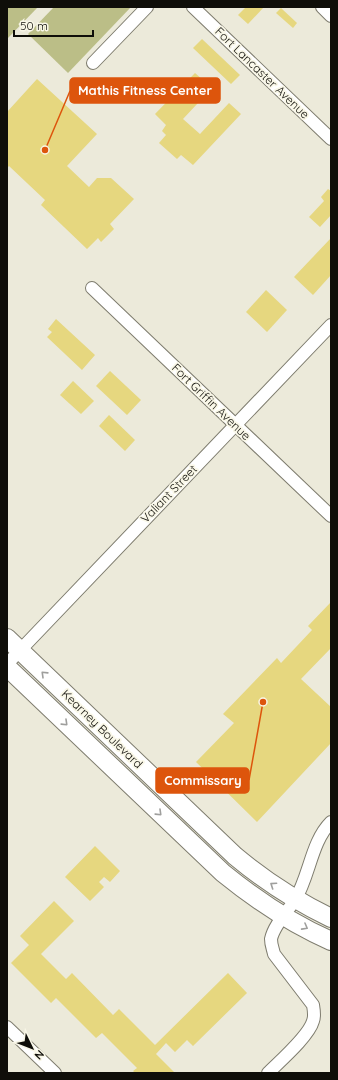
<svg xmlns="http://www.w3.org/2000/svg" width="338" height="1080" viewBox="0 0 338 1080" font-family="Quicksand,sans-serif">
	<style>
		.green { fill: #bbbe87 }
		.building { fill: #e6d77f }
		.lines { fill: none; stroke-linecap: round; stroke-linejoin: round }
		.street-casing { stroke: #7e7c6e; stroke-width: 14 }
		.secondary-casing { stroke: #7e7c6e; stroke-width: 20 }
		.street { stroke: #fff; stroke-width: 12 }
		.secondary { stroke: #fff; stroke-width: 18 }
		.oneway { stroke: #9f9f9d }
		.labels { text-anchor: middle; stroke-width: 3.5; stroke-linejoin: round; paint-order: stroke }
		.street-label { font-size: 12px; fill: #0f0e09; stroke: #f9f7e7 }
		.leader { fill: none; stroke: #dd550c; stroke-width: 1.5 }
		.callout-dot { fill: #dd550c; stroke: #f9f7e7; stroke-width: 1.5 }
		.callout { fill: #dd550c; stroke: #dd550c; stroke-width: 1.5 }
		.callout-label { font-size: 13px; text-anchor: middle; font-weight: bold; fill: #fff }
	</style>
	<rect width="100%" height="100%" fill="#eceada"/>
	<!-- green -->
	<g class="green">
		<polygon points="7,7 38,7 7,39"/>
		<polygon points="54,7 131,7 68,73 28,34"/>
	</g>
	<!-- building -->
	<g class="building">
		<polygon points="246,7 264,7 248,24 238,15"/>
		<polygon points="281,8 297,23 293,28 276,13"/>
		<polygon points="202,39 240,75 231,84 193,48"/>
		<polygon points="195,73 212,88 183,119 200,134 229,103 241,114 193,165 181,155 177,159 159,143 166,135 162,131 166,125 155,114"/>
		<polygon points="37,79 97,134 67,166 89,187 97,178 111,178 134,199 110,224 114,229 101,242 98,238 87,249 41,205 45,200 9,166 7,168 7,112"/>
		<polygon points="328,189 331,191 331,215 320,227 309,217 324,201 321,197"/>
		<polygon points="331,238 331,275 313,295 294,277"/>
		<polygon points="266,290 287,310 267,332 246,312"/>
		<polygon points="56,319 95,355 82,370 47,337 52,332 48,329"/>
		<polygon points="110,371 141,400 127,415 96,386"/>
		<polygon points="73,381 94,401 81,414 60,395"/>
		<polygon points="109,415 135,440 125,451 99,426"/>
		<polygon points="331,602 331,648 301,679 331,707 331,743 257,822 196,762 234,723 223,714 277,658 281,663 312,630 308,626"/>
		<polygon points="95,846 120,871 110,882 104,877 99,882 104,887 90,901 65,877"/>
		<polygon points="54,901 74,921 41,954 66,979 72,973 113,1015 119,1009 155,1045 228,973 247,993 193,1046 187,1040 175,1052 166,1043 156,1054 175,1073 135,1073 133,1071 137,1068 102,1033 96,1038 56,998 51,1003 11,963 29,945 20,936"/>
	</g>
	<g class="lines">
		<!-- street casing -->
		<g class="street-casing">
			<g id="street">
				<polyline points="193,7 331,139"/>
				<polyline points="322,7 331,16"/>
				<polyline points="93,63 147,7"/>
				<polyline points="92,288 331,516"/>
				<polyline points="7,664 331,325"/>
				<polyline points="7,1027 55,1073"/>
				<path d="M268 1073C280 1061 309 1036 313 1021 315 1016 314 1011 313 1005L274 954C273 949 271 945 271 939 274 925 287 912 295 900 310 875 311 842 331 822"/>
			</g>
		</g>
		<!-- secondary casing -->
		<g class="secondary-casing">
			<g id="secondary">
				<path d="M7 638 235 856C265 881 296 901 331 918"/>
				<path d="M7 667 223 873C255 899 292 924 331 941"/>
			</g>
		</g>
		<!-- street -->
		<use href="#street" class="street"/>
		<!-- secondary -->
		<use href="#secondary" class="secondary"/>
	</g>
	<!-- one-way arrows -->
	<defs><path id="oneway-chevron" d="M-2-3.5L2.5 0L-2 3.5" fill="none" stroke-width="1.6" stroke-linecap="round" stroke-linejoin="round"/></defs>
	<g class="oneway">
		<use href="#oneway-chevron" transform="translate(44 674) rotate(-136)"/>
		<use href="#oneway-chevron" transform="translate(65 723) rotate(44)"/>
		<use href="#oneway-chevron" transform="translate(159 813) rotate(44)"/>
		<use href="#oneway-chevron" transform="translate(273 885) rotate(-146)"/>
		<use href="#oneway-chevron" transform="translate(305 927) rotate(29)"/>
	</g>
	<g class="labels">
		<!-- street labels -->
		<g class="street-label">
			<text transform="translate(262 73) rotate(44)" y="4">Fort Lancaster Avenue</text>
			<text transform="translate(211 402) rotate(44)" y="4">Fort Griffin Avenue</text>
			<text transform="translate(169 494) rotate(-46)" y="4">Valiant Street</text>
			<text transform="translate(102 729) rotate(44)" y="4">Kearney Boulevard</text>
		</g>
	</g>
	<!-- callouts -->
	<path class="leader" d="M45 150L70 91M263 702L249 780"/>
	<g class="callout-dot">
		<circle cx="45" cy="150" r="4"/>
		<circle cx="263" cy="702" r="4"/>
	</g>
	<g class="callout">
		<rect x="70" y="78" width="150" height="25" rx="4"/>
		<rect x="156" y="768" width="93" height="25" rx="4"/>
	</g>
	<g class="callout-label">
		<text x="145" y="95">Mathis Fitness Center</text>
		<text x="203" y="785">Commissary</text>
	</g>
	<!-- border -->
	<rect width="338" height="1080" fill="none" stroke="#0f0e09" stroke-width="16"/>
	<!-- north arrow -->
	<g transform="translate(32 1048) rotate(133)" stroke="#f9f7e7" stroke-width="3" paint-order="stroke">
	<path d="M0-3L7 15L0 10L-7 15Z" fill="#0f0e09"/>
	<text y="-6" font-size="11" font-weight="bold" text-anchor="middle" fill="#0f0e09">N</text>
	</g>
	<!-- scale -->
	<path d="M14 30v6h79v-6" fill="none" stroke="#0f0e09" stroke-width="2"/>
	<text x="20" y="30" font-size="12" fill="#0f0e09" stroke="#f9f7e7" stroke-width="3" paint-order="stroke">50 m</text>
</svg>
